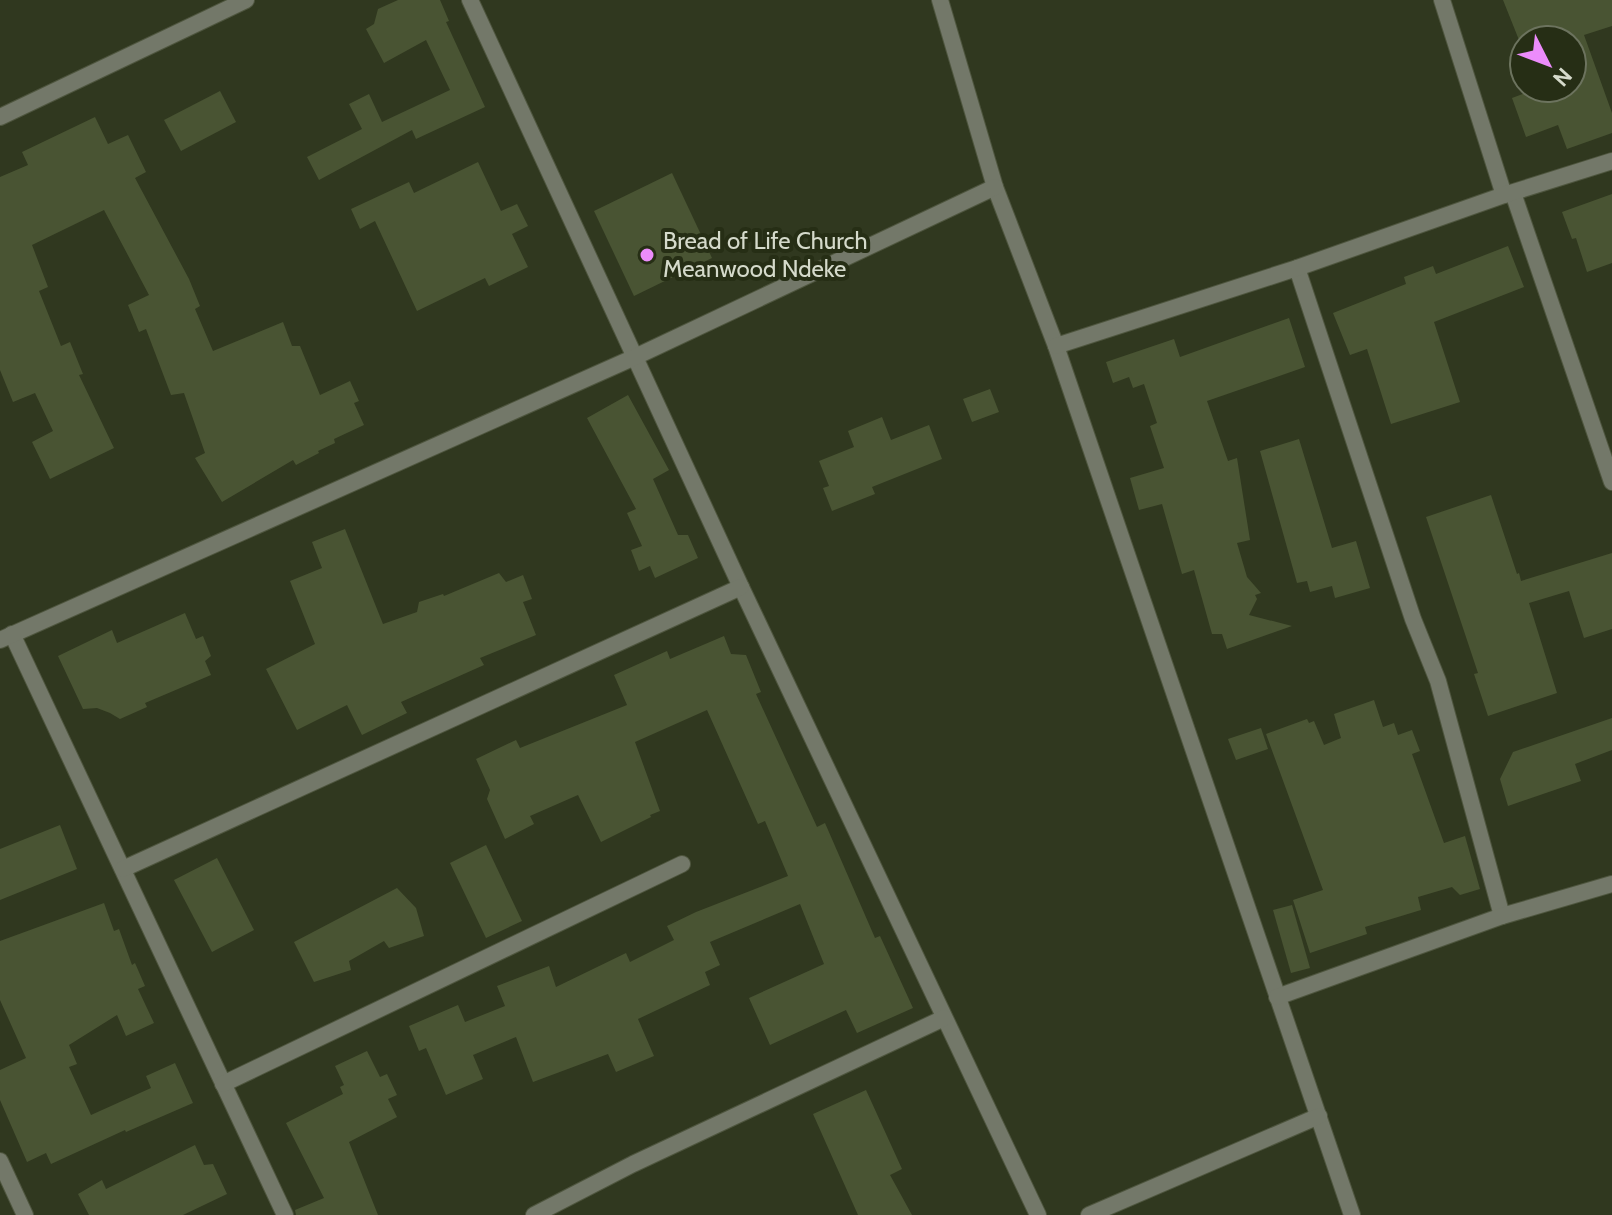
<svg xmlns="http://www.w3.org/2000/svg" width="1612" height="1215" viewBox="0 0 1612 1215" font-family="Cabin,sans-serif">
	<style>
		.building { fill: #495433 }
		.lines { fill: none; stroke-linecap: round; stroke-linejoin: round }
		.street-casing { stroke: #4e553e; stroke-width: 18 }
		.street { stroke: #737869; stroke-width: 16 }
		.poi-dot { fill: #ec8cfb; stroke: #262e15; stroke-width: 3 }
		.labels { text-anchor: middle; stroke-width: 8; stroke-linejoin: round; paint-order: stroke }
		.poi-label { font-size: 24px; fill: #d5dacb; stroke: #262e15; text-anchor: start }
	</style>
	<rect width="100%" height="100%" fill="#30381f"/>
	<!-- building -->
	<g class="building">
		<polygon points="398,0 440,0 449,21 446,22 485,107 416,139 412,130 319,180 307,157 362,129 349,104 369,94 382,122 450,90 426,40 384,63 366,29 374,24 378,9"/>
		<polygon points="1503,0 1612,0 1612,26 1584,35 1612,113 1612,133 1567,149 1558,125 1526,137 1512,98 1539,88 1572,88 1572,40 1519,40"/>
		<polygon points="220,91 236,122 181,151 164,120"/>
		<polygon points="95,117 108,144 128,135 146,172 135,178 189,279 200,306 195,309 213,351 283,322 292,346 300,346 320,395 350,381 359,401 354,403 364,425 334,439 335,443 318,451 319,453 296,465 293,460 222,502 195,458 205,453 184,393 171,395 146,329 139,332 128,305 149,295 104,210 32,245 48,287 39,291 61,346 70,342 83,374 79,375 114,448 50,479 32,442 53,431 35,393 13,402 0,370 0,177 28,165 22,152"/>
		<polygon points="478,162 501,211 517,204 528,226 512,234 528,267 489,286 485,278 417,311 375,221 360,229 351,209 409,182 414,193"/>
		<polygon points="672,173 712,258 634,296 594,211"/>
		<polygon points="1612,194 1612,263 1587,272 1576,238 1572,239 1562,212"/>
		<polygon points="1508,246 1524,287 1434,322 1460,402 1391,424 1367,349 1350,355 1333,313 1406,284 1404,277 1433,266 1436,274"/>
		<polygon points="1289,318 1305,367 1207,401 1228,461 1237,458 1250,540 1237,543 1247,577 1261,593 1255,595 1257,599 1249,615 1292,626 1227,649 1222,634 1212,634 1194,570 1182,574 1162,504 1139,510 1130,478 1164,468 1150,426 1157,423 1144,384 1133,388 1129,377 1113,383 1106,362 1174,339 1180,357"/>
		<polygon points="990,389 999,412 972,422 963,399"/>
		<polygon points="628,395 669,470 653,479 678,535 688,535 698,558 655,578 650,566 639,571 631,550 642,546 627,513 636,509 587,418"/>
		<polygon points="882,417 891,440 929,425 942,459 872,487 875,494 832,511 823,488 829,486 819,461 854,447 848,431"/>
		<polygon points="1299,439 1332,548 1356,541 1370,588 1335,598 1332,586 1310,592 1307,581 1297,583 1260,451"/>
		<polygon points="1491,495 1517,574 1519,573 1521,581 1612,553 1612,629 1584,638 1569,591 1529,603 1557,693 1488,716 1474,674 1478,673 1426,517"/>
		<polygon points="345,529 383,624 417,612 419,602 443,594 444,596 499,573 506,582 523,575 532,599 523,602 536,635 480,658 484,665 401,702 407,713 362,735 347,705 297,730 266,669 315,644 290,581 322,568 312,542"/>
		<polygon points="185,613 196,639 203,636 211,656 205,661 211,675 145,703 147,707 120,719 110,713 97,708 83,709 58,656 112,630 117,643"/>
		<polygon points="724,636 731,654 746,655 761,692 756,694 817,827 825,823 875,938 880,936 913,1008 857,1033 846,1010 770,1045 749,998 824,964 800,904 710,942 720,965 705,972 710,985 638,1019 654,1056 616,1072 608,1054 533,1082 516,1037 473,1055 483,1079 446,1095 426,1048 419,1051 409,1026 458,1005 465,1022 505,1006 497,986 549,966 556,987 626,953 630,962 674,940 667,926 696,912 788,876 765,821 758,824 707,710 635,742 660,811 650,815 651,817 601,842 578,795 530,816 534,824 505,839 487,799 490,790 476,759 516,740 520,748 627,705 614,675 667,651 670,659"/>
		<polygon points="1374,700 1383,727 1394,723 1398,735 1412,730 1420,751 1412,754 1444,843 1465,836 1480,889 1460,895 1452,887 1418,897 1421,910 1365,927 1367,934 1310,953 1293,900 1323,890 1266,734 1307,719 1309,723 1314,721 1324,745 1341,738 1334,714"/>
		<polygon points="1612,718 1612,750 1575,764 1581,781 1508,806 1500,779 1513,752"/>
		<polygon points="1261,728 1268,749 1236,760 1228,739"/>
		<polygon points="60,825 77,869 0,900 0,849"/>
		<polygon points="486,845 522,921 486,938 450,863"/>
		<polygon points="217,858 254,930 212,952 174,880"/>
		<polygon points="397,888 416,908 424,936 389,948 384,941 349,961 351,970 314,982 294,942"/>
		<polygon points="104,903 114,931 119,929 132,965 135,963 145,986 138,989 154,1023 126,1036 117,1015 69,1045 77,1064 69,1067 91,1115 151,1088 146,1076 175,1063 193,1103 126,1132 125,1130 51,1164 46,1153 27,1162 0,1100 0,1070 26,1058 0,1000 0,941"/>
		<polygon points="1292,905 1310,968 1291,973 1273,910"/>
		<polygon points="367,1051 380,1077 387,1074 397,1095 388,1099 397,1117 349,1142 378,1215 296,1215 295,1210 324,1198 286,1123 343,1094 340,1087 344,1085 335,1066"/>
		<polygon points="866,1090 902,1169 890,1175 912,1215 858,1215 813,1114"/>
		<polygon points="195,1145 204,1165 213,1164 227,1194 183,1215 89,1215 78,1194 102,1180 106,1189"/>
	</g>
	<g class="lines">
		<!-- street casing -->
		<g class="street-casing">
			<g id="street">
				<polyline points="470,0 741,587 1038,1215"/>
				<polyline points="940,0 995,187 1056,346 1352,1215"/>
				<polyline points="1442,0 1504,195"/>
				<polyline points="0,117 246,0"/>
				<polyline points="1513,193 1612,482"/>
				<polyline points="1297,268 1413,619 1438,681 1502,916"/>
				<polyline points="1056,346 1297,268 1504,195 1612,161"/>
				<polyline points="12,634 285,1215"/>
				<polyline points="0,640 635,357 995,187"/>
				<polyline points="123,869 741,587"/>
				<polyline points="1277,997 1502,916 1612,884"/>
				<polyline points="223,1084 682,864"/>
				<polyline points="0,1161 25,1215"/>
				<polyline points="534,1215 633,1164 944,1018"/>
				<polyline points="1089,1215 1319,1116"/>
			</g>
		</g>
		<!-- street -->
		<use href="#street" class="street"/>
	</g>
	<!-- markers -->
	<circle class="poi-dot" cx="647" cy="255" r="8"/>
	<g class="labels">
		<!-- poi labels -->
		<g class="poi-label">
			<text x="663" y="249">Bread of Life Church<tspan x="663" dy="28">Meanwood Ndeke</tspan></text>
		</g>
	</g>
	<!-- north arrow -->
	<g transform="translate(1548 64) rotate(132)"><circle r="38" fill="#262e15" stroke="#6c735e" stroke-width="2"/>
	<path d="M0-6L14 30L0 20L-14 30Z" fill="#ec8cfb"/>
	<text y="-12" font-size="22" font-weight="bold" text-anchor="middle" fill="#d5dacb">N</text>
	</g>
</svg>
